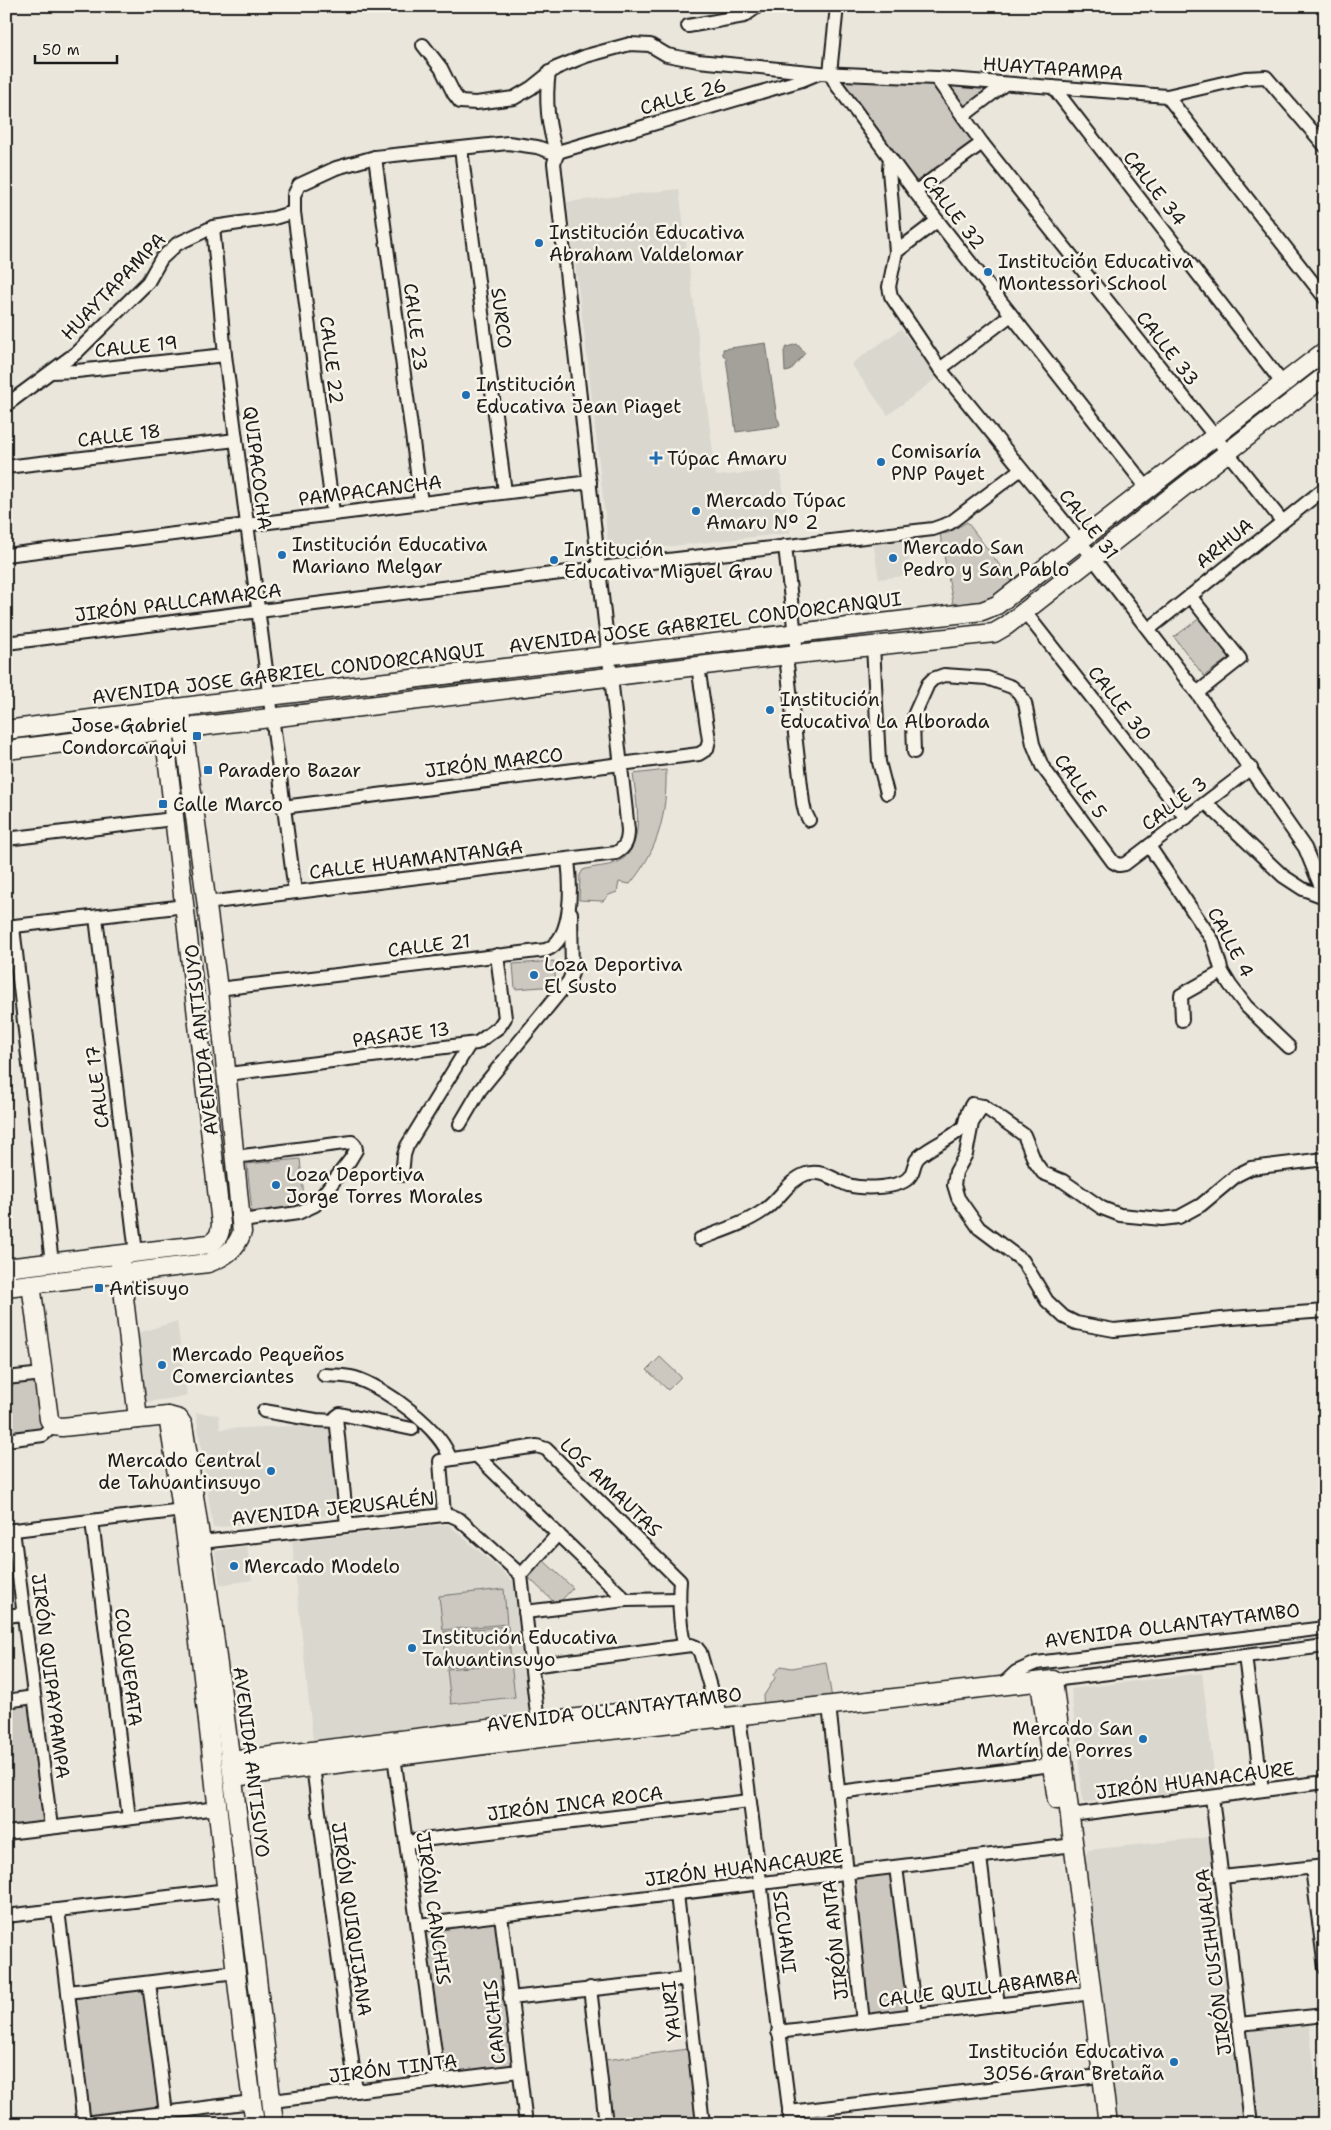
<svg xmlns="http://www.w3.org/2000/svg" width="1331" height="2130" viewBox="0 0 1331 2130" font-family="'Shantell Sans',sans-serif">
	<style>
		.built { fill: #dad7ce }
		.green { fill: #ccc8c0; stroke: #74726e }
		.water { fill: #a3a19a; stroke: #6d6c68 }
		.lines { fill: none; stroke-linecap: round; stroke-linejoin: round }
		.street-casing { stroke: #1c1c1c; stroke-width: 16 }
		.secondary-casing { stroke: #1c1c1c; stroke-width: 21 }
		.street { stroke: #f7f3e8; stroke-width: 12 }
		.secondary { stroke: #f7f3e8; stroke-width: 18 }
		.poi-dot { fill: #1f6fb2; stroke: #f7f3e8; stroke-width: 2 }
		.labels { text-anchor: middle; stroke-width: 5; stroke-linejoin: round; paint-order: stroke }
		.street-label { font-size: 19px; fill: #1c1c1c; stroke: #f7f3e8 }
		.poi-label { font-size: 19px; fill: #1c1c1c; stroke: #f7f3e8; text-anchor: start }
	</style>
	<rect width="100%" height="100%" fill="#eae6dc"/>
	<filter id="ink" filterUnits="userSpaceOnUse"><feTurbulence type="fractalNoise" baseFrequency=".02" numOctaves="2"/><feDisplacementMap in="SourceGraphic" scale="10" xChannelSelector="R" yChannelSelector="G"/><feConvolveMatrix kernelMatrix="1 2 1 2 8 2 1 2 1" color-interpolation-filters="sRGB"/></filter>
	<g filter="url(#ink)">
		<!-- built -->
		<g class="built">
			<polygon points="679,189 716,476 780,470 790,533 609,553 587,355 567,202"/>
			<polygon points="901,329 938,377 888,415 851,364"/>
			<polygon points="906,538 912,575 879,579 873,542"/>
			<polygon points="177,1321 187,1396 146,1402 138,1333"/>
			<polygon points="196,1413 219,1415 220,1429 293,1426 293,1422 331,1423 342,1514 213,1528"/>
			<polygon points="448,1524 513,1581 530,1715 313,1742 292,1541"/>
			<polygon points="247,1546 252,1580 220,1585 215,1551"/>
			<polygon points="1202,1673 1216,1788 1083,1803 1071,1689"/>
			<polygon points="1210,1837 1245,2124 1118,2124 1085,1857 1088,1850"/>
			<polygon points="1309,2024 1321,2124 1255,2124 1244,2031"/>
		</g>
		<!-- green -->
		<g class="green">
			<polygon points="841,78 930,83 974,139 975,143 917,187 840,84"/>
			<polygon points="950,85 985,88 986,90 964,109 948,86"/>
			<polygon points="967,522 1013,583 992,600 954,608 940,534 948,533"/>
			<polygon points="1200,618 1230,657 1204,676 1174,637"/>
			<path d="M666 770C667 814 659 849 630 884L619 882 617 892 609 895 603 901 579 900 580 875 583 870C594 866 607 867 618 862 647 848 636 799 633 774Z"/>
			<polygon points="554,961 556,986 515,989 513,964"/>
			<polygon points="300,1159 305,1207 252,1212 247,1164"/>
			<polygon points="660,1357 681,1377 668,1390 647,1370"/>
			<polygon points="39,1378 46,1432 6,1437 6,1382"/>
			<polygon points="542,1559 573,1588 557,1605 527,1576"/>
			<polygon points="504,1589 507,1624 443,1630 439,1596"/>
			<polygon points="508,1626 511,1661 447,1667 443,1632"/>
			<polygon points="826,1662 832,1699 764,1707 763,1697 775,1678 774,1674 781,1666 792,1668"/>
			<polygon points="511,1663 515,1697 451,1704 447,1669"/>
			<polygon points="30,1703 46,1823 6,1828 6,1706"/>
			<polygon points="902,1872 919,2009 865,2016 850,1878"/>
			<polygon points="499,1919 516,2069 442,2078 421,1928"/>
			<polygon points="146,1987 162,2109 90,2118 76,1995"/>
			<polygon points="688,2049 698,2124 613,2124 605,2060"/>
		</g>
		<!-- water -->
		<g class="water">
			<polygon points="766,343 777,418 779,421 780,426 736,432 726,358 723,355 723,349"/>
			<polygon points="797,344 805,353 790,371 785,372 784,351 787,347"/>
		</g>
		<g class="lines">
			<!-- street casing -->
			<g class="street-casing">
				<g id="street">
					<polyline points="837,6 830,73 836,84 915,192 1147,488"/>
					<polyline points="688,26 744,16 758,6"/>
					<polyline points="423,45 441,68 454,94 460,102 476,103 514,98 531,88 556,68 586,56 630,44 650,45 667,55 698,61 820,73 936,78 1167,96 1245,78 1266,77 1325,146"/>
					<path d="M549 72C545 100 548 128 557 154"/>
					<polyline points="936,78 982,143 1282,521"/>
					<polyline points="1053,87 1283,384"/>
					<polyline points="1167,96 1325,298"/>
					<polyline points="963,116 1005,84"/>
					<polyline points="461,149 505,492"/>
					<polyline points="557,154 561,151 802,80 819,73"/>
					<polyline points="375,157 421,502"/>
					<polyline points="890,158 889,170 896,252 889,287 891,296 940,369 1079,540 1197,693 1305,848 1325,897"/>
					<polyline points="915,192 982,143"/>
					<polyline points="213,227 225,355 295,892"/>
					<polyline points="896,252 937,221"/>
					<polyline points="940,369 1011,315"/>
					<polyline points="51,372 77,371 225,355"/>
					<polyline points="6,405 76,353 148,282 161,259 177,244 213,227 274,218 294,212"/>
					<polyline points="6,467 236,440"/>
					<polyline points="333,513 294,212 294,195 299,185 336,168 375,157 508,143 537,147 557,154"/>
					<polyline points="785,546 797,654"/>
					<polyline points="6,555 590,482"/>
					<polyline points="1190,596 1240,659 1197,693"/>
					<polyline points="1024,611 1186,818"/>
					<polyline points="1149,629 1325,488"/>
					<polyline points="6,643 600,568 933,529 950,523 1021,469"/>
					<polyline points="873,645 879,762 887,793"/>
					<polyline points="786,656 803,803 805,812 809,820"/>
					<polyline points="914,752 913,722 915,713 928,684 933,679 944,675 987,678 1012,687 1019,693 1025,703 1033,744 1042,766 1113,862 1119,865 1125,864 1251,768"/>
					<polyline points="1206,803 1283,876 1303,889 1324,897"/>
					<polyline points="283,807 699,754 707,749 709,740 698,666"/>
					<polyline points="6,839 173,819"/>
					<polyline points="1149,846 1213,941 1222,972 1230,985 1246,1006 1289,1047"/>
					<path d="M206 903 616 853C626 847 628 841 628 830L554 163 557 154"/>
					<polyline points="96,917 136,1253"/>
					<polyline points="6,927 185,906"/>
					<polyline points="13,927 52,1263"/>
					<path d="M218 989 546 950C574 939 571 884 568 860"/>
					<polyline points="1182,1020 1181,995 1222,972"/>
					<polyline points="228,1074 477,1043 499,1027 505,1018 497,955"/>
					<polyline points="983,1106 972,1123 966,1154 956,1172 954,1185 958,1198 979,1228 1023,1261 1047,1301 1064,1317 1076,1323 1114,1330 1232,1318 1325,1311"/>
					<polyline points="460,1124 480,1090 569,981 572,973 571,913"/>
					<polyline points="235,1157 352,1142 355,1145 356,1150 350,1160 315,1205 298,1213 242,1221"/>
					<polyline points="402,1175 404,1155 407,1146 469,1045"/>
					<path d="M700 1239C721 1231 744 1224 763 1211 779 1201 788 1180 806 1174 822 1169 834 1180 848 1185 863 1189 901 1189 910 1176 915 1169 913 1161 920 1156 934 1144 952 1139 964 1126L968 1111 972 1104 983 1106 1024 1135 1035 1162 1043 1173 1063 1181 1102 1208 1120 1215 1162 1219 1179 1217 1201 1205 1237 1175 1251 1168 1325 1159"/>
					<path d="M324 1375C334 1376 345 1375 355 1378 383 1386 443 1430 450 1459"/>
					<polyline points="6,1378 43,1374"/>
					<polyline points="264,1411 316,1420 335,1421"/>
					<polyline points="6,1440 43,1435 53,1426"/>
					<polyline points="476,1455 626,1600"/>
					<path d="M444 1515 440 1461 537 1446 546 1449 680 1581C678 1604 680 1623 684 1645"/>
					<polyline points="92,1521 129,1818"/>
					<polyline points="347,1525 336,1417 340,1414 412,1429"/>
					<polyline points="13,1530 51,1827"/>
					<polyline points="6,1531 183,1510"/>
					<polyline points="202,1542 444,1515 450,1515 459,1519 521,1575 539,1731"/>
					<polyline points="521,1575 558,1534"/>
					<polyline points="525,1612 626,1600 678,1599"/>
					<polyline points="6,1616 23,1614"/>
					<polyline points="1245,1656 1262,1790"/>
					<polyline points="531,1666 691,1645 696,1647 700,1652 714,1701"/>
					<polyline points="1053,1680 1325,1646"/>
					<polyline points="1001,1686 1016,1672 1036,1663 1325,1628"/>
					<polyline points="6,1701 34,1697"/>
					<polyline points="829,1705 863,2022"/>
					<polyline points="739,1716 791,2124"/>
					<polyline points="393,1749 439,2081"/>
					<polyline points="312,1759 356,2091"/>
					<polyline points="839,1792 1052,1765"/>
					<polyline points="1212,1797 1251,2124"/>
					<polyline points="1071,1815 1325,1782"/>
					<polyline points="6,1833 218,1808"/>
					<polyline points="406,1842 749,1801"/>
					<polyline points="980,1857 998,2005"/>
					<polyline points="896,1867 915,2015"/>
					<polyline points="1312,1868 1325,1968"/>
					<polyline points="1222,1877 1325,1866"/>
					<polyline points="677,1894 703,2124"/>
					<polyline points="58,1910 84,2124"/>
					<polyline points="501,1915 526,2124"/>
					<polyline points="6,1916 228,1890"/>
					<polyline points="418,1925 1074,1845"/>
					<polyline points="149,1983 166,2113"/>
					<polyline points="590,1988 606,2124"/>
					<polyline points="68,1992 236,1972"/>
					<polyline points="510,1998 687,1979"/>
					<polyline points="1239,2024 1325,2015"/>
					<polyline points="778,2032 1092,1993"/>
					<polyline points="272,2101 519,2071"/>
					<polyline points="789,2112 1091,2077"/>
					<polyline points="84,2123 252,2102"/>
				</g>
			</g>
			<!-- secondary casing -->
			<g class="secondary-casing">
				<g id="secondary">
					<polyline points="6,730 269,696 982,611 997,605 1325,351"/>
					<polyline points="6,750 797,654 994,633 1006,626 1325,376"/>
					<polyline points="120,1263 138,1419"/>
					<path d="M6 1268 209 1244C218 1239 220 1235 221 1224L163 721"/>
					<path d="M31 1284 49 1419 53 1426 62 1427 168 1416 179 1419 183 1425C220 1657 247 1890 274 2124"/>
					<path d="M6 1287 208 1263C224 1257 236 1250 242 1232L218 989 182 718"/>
					<path d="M168 1416C206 1651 222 1888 255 2124"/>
					<polyline points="1040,1682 1057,1800"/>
					<polyline points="231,1761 714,1701 719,1718"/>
					<polyline points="233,1777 540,1738 1053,1680 1108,2124"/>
				</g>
			</g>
			<!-- street -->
			<use href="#street" class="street"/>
			<!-- secondary -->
			<use href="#secondary" class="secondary"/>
		</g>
	</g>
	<!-- markers -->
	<g class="poi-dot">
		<circle cx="539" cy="243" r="5"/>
		<circle cx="988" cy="272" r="5"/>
		<circle cx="466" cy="395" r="5"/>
		<path d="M653.5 450.5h5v5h5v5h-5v5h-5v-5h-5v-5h5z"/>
		<circle cx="881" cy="462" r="5"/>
		<circle cx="696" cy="511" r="5"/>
		<circle cx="282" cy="555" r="5"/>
		<circle cx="893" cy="558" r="5"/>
		<circle cx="554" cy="560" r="5"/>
		<circle cx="770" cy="710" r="5"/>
		<rect x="192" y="731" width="10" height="10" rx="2.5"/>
		<rect x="203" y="765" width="10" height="10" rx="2.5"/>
		<rect x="158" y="799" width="10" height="10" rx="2.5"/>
		<circle cx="534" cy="975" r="5"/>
		<circle cx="276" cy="1185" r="5"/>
		<rect x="94" y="1283" width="10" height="10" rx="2.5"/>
		<circle cx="162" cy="1365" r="5"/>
		<circle cx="271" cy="1471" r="5"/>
		<circle cx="234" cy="1566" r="5"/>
		<circle cx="412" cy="1648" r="5"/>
		<circle cx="1143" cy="1739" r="5"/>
		<circle cx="1174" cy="2062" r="5"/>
	</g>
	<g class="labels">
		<!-- street labels -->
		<g class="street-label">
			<text transform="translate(1053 68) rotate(4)" y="7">HUAYTAPAMPA</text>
			<text transform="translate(683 96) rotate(-16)" y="7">CALLE 26</text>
			<text transform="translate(1155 188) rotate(52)" y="7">CALLE 34</text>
			<text transform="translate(954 212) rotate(52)" y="7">CALLE 32</text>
			<text transform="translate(113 286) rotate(-46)" y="7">HUAYTAPAMPA</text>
			<text transform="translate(502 318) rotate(83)" y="7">SURCO</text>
			<text transform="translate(416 327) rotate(83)" y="7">CALLE 23</text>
			<text transform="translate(136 346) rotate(-6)" y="7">CALLE 19</text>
			<text transform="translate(1168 348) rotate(52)" y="7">CALLE 33</text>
			<text transform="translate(332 360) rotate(83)" y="7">CALLE 22</text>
			<text transform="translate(119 435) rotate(-7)" y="7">CALLE 18</text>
			<text transform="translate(258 468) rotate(83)" y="7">QUIPACOCHA</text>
			<text transform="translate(370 490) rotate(-7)" y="7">PAMPACANCHA</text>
			<text transform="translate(1089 524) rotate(52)" y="7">CALLE 31</text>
			<text transform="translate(1224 543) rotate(-39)" y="7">ARHUA</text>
			<text transform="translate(178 602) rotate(-7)" y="7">JIRÓN PALLCAMARCA</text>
			<text transform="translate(705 622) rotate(-7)" y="7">AVENIDA JOSE GABRIEL CONDORCANQUI</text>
			<text transform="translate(288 673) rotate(-7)" y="7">AVENIDA JOSE GABRIEL CONDORCANQUI</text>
			<text transform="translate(1120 703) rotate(52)" y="7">CALLE 30</text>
			<text transform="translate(494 762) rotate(-7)" y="7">JIRÓN MARCO</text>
			<text transform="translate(1081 786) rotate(54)" y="7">CALLE 5</text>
			<text transform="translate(1174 803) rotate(-37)" y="7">CALLE 3</text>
			<text transform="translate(416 859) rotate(-7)" y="7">CALLE HUAMANTANGA</text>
			<text transform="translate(1231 942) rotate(62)" y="7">CALLE 4</text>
			<text transform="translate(429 945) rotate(-7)" y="7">CALLE 21</text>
			<text transform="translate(401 1034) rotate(-7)" y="7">PASAJE 13</text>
			<text transform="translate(201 1040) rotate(-96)" y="7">AVENIDA ANTISUYO</text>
			<text transform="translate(97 1087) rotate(-97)" y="7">CALLE 17</text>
			<text transform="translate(611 1487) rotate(44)" y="7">LOS AMAUTAS</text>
			<text transform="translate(333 1508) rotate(-6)" y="7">AVENIDA JERUSALÉN</text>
			<text transform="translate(1172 1625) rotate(-7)" y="7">AVENIDA OLLANTAYTAMBO</text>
			<text transform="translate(129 1667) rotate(83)" y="7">COLQUEPATA</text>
			<text transform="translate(51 1676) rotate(83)" y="7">JIRÓN QUIPAYPAMPA</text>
			<text transform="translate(614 1709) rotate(-7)" y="7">AVENIDA OLLANTAYTAMBO</text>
			<text transform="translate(252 1762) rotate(83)" y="7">AVENIDA ANTISUYO</text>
			<text transform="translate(1195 1780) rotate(-7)" y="7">JIRÓN HUANACAURE</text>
			<text transform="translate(575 1803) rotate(-7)" y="7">JIRÓN INCA ROCA</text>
			<text transform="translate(744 1867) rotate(-7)" y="7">JIRÓN HUANACAURE</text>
			<text transform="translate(434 1908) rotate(82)" y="7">JIRÓN CANCHIS</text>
			<text transform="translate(352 1919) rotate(82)" y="7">JIRÓN QUIQUIJANA</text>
			<text transform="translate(785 1932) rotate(83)" y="7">SICUANI</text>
			<text transform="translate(835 1940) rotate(-96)" y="7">JIRÓN ANTA</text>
			<text transform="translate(1213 1962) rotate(-97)" y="7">JIRÓN CUSIHUALPA</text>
			<text transform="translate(978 1988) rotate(-7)" y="7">CALLE QUILLABAMBA</text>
			<text transform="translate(671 2011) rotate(-96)" y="7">YAURI</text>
			<text transform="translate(494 2022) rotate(-96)" y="7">CANCHIS</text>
			<text transform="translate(393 2068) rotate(-7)" y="7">JIRÓN TINTA</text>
		</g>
		<!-- poi labels -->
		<g class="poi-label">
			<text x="549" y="239">Institución Educativa<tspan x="549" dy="22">Abraham Valdelomar</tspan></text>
			<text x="998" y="268">Institución Educativa<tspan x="998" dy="22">Montessori School</tspan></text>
			<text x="476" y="391">Institución<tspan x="476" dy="22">Educativa Jean Piaget</tspan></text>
			<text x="891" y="458">Comisaría<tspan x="891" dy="22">PNP Payet</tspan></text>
			<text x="667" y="465">Túpac Amaru</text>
			<text x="706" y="507">Mercado Túpac<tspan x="706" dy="22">Amaru N° 2</tspan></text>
			<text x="292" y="551">Institución Educativa<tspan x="292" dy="22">Mariano Melgar</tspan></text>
			<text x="903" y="554">Mercado San<tspan x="903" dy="22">Pedro y San Pablo</tspan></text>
			<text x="564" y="556">Institución<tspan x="564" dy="22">Educativa Miguel Grau</tspan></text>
			<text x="780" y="706">Institución<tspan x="780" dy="22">Educativa La Alborada</tspan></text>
			<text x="187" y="732" text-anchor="end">Jose Gabriel<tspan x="187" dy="22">Condorcanqui</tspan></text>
			<text x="218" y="777">Paradero Bazar</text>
			<text x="173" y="811">Calle Marco</text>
			<text x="544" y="971">Loza Deportiva<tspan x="544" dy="22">El Susto</tspan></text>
			<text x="286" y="1181">Loza Deportiva<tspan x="286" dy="22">Jorge Torres Morales</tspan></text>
			<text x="109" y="1295">Antisuyo</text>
			<text x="172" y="1361">Mercado Pequeños<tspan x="172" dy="22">Comerciantes</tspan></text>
			<text x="261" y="1467" text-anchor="end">Mercado Central<tspan x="261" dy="22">de Tahuantinsuyo</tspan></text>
			<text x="244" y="1573">Mercado Modelo</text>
			<text x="422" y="1644">Institución Educativa<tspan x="422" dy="22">Tahuantinsuyo</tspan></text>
			<text x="1133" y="1735" text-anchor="end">Mercado San<tspan x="1133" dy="22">Martín de Porres</tspan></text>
			<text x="1164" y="2058" text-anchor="end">Institución Educativa<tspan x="1164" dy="22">3056 Gran Bretaña</tspan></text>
		</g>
	</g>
	<!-- margin -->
	<rect width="1331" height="2130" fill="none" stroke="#f7f3e8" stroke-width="25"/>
	<rect x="12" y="12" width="1306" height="2105" fill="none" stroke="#1c1c1c" stroke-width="2" filter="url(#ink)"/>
	<!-- scale -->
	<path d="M35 55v8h82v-8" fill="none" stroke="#1c1c1c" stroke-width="2.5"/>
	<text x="42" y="55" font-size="15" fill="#1c1c1c" stroke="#f7f3e8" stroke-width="4" paint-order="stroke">50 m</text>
</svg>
